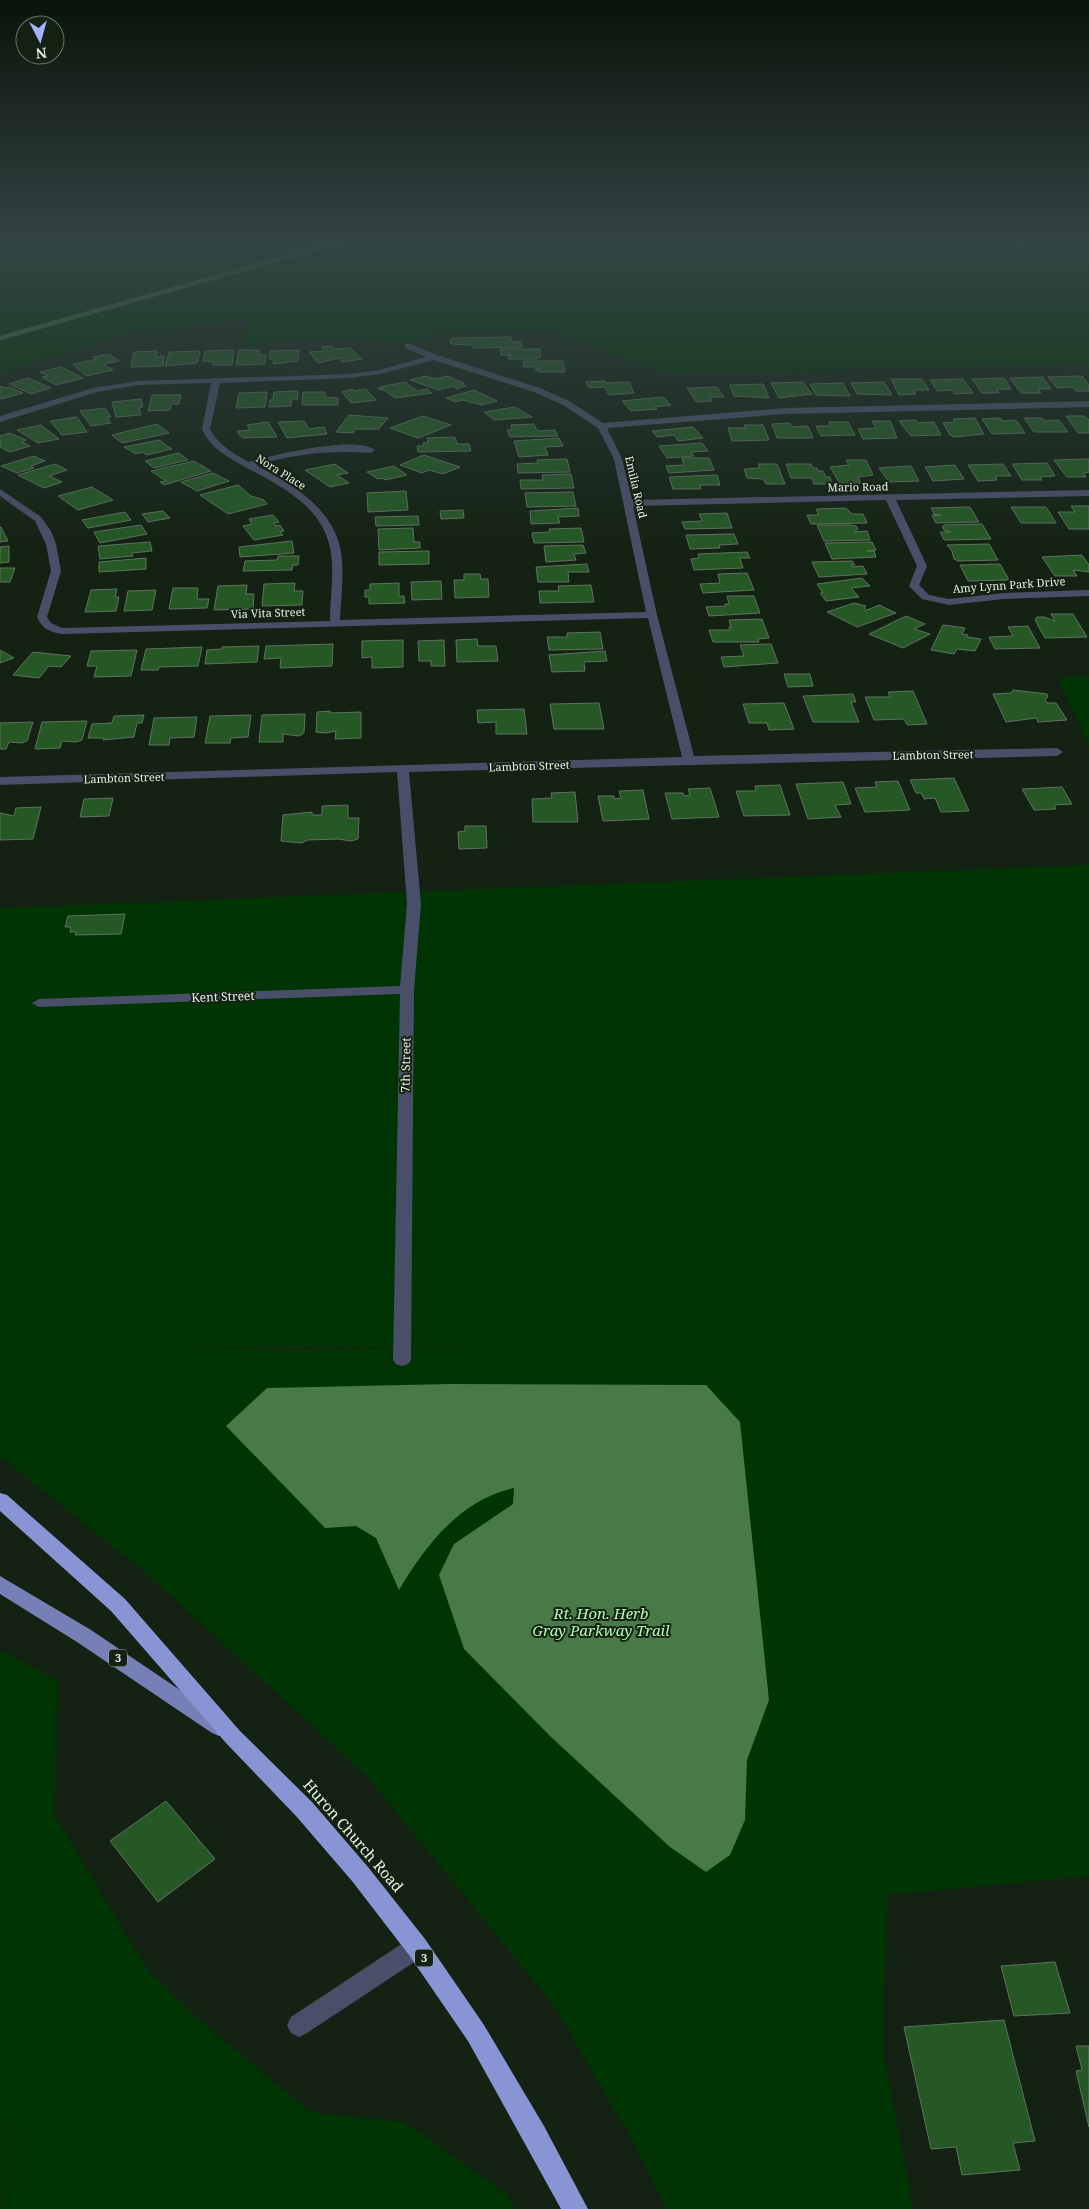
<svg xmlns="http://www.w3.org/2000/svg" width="1089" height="2209" viewBox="0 0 1089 2209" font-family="'Noto Serif',serif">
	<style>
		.green { fill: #003402; fill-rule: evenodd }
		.water { fill: #477a46 }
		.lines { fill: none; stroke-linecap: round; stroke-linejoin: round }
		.stream { stroke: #477a46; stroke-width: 4.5 }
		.building { fill: #255825; stroke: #617260 }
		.lane { fill: #4a4f69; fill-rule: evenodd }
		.street { fill: #4a4f69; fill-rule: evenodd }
		.primary { fill: #7780b6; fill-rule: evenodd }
		.highway { fill: #8994d5; fill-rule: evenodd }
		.labels { text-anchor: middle; stroke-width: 4; stroke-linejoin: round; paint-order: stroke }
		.far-street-label { font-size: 11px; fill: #e7f0e6; stroke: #132213 }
		.shield { fill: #132213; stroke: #a7b2a7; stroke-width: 1 }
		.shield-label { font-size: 11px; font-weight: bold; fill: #e7f0e6 }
		.street-label { font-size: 12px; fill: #e7f0e6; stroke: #132213 }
		.near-park-label { font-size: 15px; font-style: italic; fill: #b0fbae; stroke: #132213 }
		.near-street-label { font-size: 15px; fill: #e7f0e6; stroke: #132213 }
	</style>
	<rect width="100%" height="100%" fill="#132213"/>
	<!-- green -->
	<g class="green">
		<polygon points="0,243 1089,243 1089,364 665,373 548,330 436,334 415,342 369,341 362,338 280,340 274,344 242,345 250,319 166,330 142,330 0,372"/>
		<polygon points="1089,677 1089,747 1059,678"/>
		<path d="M1089 865V1876L887 1895 883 2051 913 2209H667L636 2147 555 2007 367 1776 146 1573 0 1456V908ZM495 1347 299 1350 176 1348 494 1347Z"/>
		<polygon points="0,1650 58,1681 54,1814 148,1971 196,2017 310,2112 406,2123 508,2195 515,2209 1,2209"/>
	</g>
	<!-- water -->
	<path class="water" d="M450 1384 706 1385 740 1422 769 1700 747 1760 745 1820 730 1855 706 1872 670 1847 551 1737 464 1649 439 1575 454 1544 513 1504 514 1488C461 1499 425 1546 399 1590L376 1538 356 1526 325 1528 226 1426 267 1388Z"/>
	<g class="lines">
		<!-- stream -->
		<polyline class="stream" points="0,338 336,243"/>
	</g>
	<!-- building -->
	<g class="building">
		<polygon points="511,337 512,342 521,341 522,347 474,348 470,345 451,344 450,340 453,338"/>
		<polygon points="332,346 335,349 351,348 362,359 342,362 340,358 318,363 309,352 324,351 321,347"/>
		<polygon points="500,349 540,349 541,357 537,357 537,359 508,359 508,356 512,355 501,355"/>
		<polygon points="234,350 232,365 213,365 213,362 203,361 205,351"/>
		<polygon points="239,350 260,350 259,355 266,355 265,364 236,365"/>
		<polygon points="299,350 298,361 273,364 274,359 269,359 270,351"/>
		<polygon points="157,351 156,357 164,356 163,366 131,367 134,352"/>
		<polygon points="200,351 197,363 165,366 169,352"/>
		<polygon points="109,354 119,361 103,364 113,370 86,376 73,364 97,359 93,357"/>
		<polygon points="523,361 563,361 565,372 538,372 535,369 540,369 537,367 524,367"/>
		<polygon points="61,367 83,378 56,385 42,377 48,376 40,372"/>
		<polygon points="426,376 435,379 447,376 464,383 462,384 466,386 456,389 454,386 438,390 410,380"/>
		<polygon points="1082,376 1089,385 1089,391 1076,391 1073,387 1057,388 1048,377"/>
		<polygon points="1043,377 1051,389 1038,389 1041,393 1021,393 1010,378"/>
		<polygon points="28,378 51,388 31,394 9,384"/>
		<polygon points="1004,378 1011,389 997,389 999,393 982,393 972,379"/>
		<polygon points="891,379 922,379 929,390 914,390 916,394 899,395"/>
		<polygon points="963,379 973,393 955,394 953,390 937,391 930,380"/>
		<polygon points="605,381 606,383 629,382 634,393 609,395 605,387 589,388 586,382"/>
		<polygon points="405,382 417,391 427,389 432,393 395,398 384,390 378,389 382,388 380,387"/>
		<polygon points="803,382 812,394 779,398 771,383"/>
		<polygon points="884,382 892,395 857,394 851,383"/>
		<polygon points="843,383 850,396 816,395 810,384"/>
		<polygon points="763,384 769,398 734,396 730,385"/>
		<polygon points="0,386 5,388 9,387 23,393 2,399 0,398"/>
		<polygon points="717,387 724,397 710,397 712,401 696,402 687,388"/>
		<polygon points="353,389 354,391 366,389 376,400 351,403 342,392"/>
		<polygon points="474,390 497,401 482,405 462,400 455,402 446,398"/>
		<polygon points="298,391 298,399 292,399 291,406 269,407 270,400 273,400 274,392"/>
		<polygon points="267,392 265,407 236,408 239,393"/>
		<polygon points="303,392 325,392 325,397 338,398 338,405 302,405"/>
		<polygon points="152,395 181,395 179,404 171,404 170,410 148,411"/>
		<polygon points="663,397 671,405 655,407 657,409 631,411 622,401"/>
		<polygon points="141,399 143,407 139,407 141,415 116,417 112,402"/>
		<polygon points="515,407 532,417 494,420 484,412"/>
		<polygon points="105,408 111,417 107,417 111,423 91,426 80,411"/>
		<polygon points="349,415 388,418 379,429 355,429 353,433 336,432"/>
		<polygon points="423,416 451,425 418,438 390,428"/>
		<polygon points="1066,416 1084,416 1089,420 1089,433 1078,433"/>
		<polygon points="77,417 87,432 62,435 50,421"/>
		<polygon points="975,418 984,434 955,437 950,435 943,423 955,422 953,419"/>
		<polygon points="1000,418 1002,421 1016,420 1025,433 992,434 982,419"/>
		<polygon points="1024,418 1042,418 1045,421 1059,420 1068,432 1034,432"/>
		<polygon points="916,420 917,423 934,422 941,435 911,436 899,421"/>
		<polygon points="304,421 309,429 324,427 327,434 287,438 278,422"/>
		<polygon points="872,421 890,421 897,438 863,439 858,429 876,428"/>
		<polygon points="268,422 277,437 242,438 237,431 250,430 247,425"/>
		<polygon points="829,422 848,422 855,435 821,436 816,426 829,426 830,425"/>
		<polygon points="790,423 791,427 808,426 813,438 777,438 772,424"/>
		<polygon points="157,424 169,433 122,443 112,435"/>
		<polygon points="534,424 537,431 555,430 558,436 510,437 507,430 512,430 511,425"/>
		<polygon points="41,425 59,439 38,443 17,430"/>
		<polygon points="744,425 763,425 769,440 732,441 728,428 746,428"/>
		<polygon points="693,427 703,438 678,441 674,435 657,437 652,431"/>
		<polygon points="10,433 26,440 22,442 30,446 10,452 0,447 0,436"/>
		<polygon points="455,437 457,444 469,444 471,451 418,452 417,446 424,446 423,443 428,443 427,438"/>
		<polygon points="559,438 563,446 545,447 548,455 519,457 514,441"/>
		<polygon points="159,440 172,449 146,455 143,452 136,454 124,447"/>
		<polygon points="702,443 708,451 691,452 694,456 667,458 659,446"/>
		<polygon points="179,453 188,460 154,468 145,461"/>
		<polygon points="424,455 460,467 443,474 429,470 422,473 400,465"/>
		<polygon points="34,456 45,461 31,466 34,468 17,473 1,466"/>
		<polygon points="682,458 709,458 714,470 669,473 666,466 684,465"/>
		<polygon points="567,459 570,472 518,473 517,464 538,463 537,460"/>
		<polygon points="1089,459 1089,472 1084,473 1086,477 1067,477 1054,460"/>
		<polygon points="846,460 866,460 873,475 858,477 861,483 840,484 830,467 849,465"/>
		<polygon points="194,461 211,471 164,485 160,482 166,481 151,471"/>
		<polygon points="1047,463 1055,476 1040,477 1042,480 1022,480 1012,464"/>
		<polygon points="55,464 67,470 49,476 62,482 44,488 18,475"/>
		<polygon points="335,464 348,473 337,475 349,483 330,487 305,470"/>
		<polygon points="758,464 777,464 785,484 766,484 763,479 747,478 744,469 760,468"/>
		<polygon points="786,464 811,464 813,468 817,468 818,471 823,471 826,477 830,477 832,484 814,484 812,478 791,478"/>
		<polygon points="1003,464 1011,476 995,476 997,480 978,481 968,465"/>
		<polygon points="955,465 964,479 933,481 925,467"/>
		<polygon points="394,466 407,475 385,480 383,478 378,479 367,472"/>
		<polygon points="911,466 919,481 889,482 879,468"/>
		<polygon points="213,473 229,481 197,491 181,482"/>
		<polygon points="571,474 574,488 521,489 520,480 543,480 542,475"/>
		<polygon points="717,475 720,485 700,485 701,489 673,489 669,477"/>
		<polygon points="238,485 251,496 264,500 267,504 228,514 200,495"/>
		<polygon points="92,487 113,500 78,510 58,496"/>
		<polygon points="406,491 408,510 368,512 367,493"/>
		<polygon points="573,492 576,506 527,507 525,493"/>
		<polygon points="1071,506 1089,506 1089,529 1069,529 1058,512 1075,512"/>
		<polygon points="970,507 979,522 936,523 932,515 941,515 934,514 931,508"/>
		<polygon points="1011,507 1046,507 1056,523 1021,523"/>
		<polygon points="578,508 579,516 558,517 560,523 531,524 530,511"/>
		<polygon points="846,508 852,514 863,514 867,523 811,524 807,515 819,515 816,509"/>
		<polygon points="463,510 464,518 441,519 440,511"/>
		<polygon points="163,511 170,518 148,522 142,514"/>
		<polygon points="125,512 131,520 88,528 82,520"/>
		<polygon points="727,513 732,528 685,529 682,522 702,521 699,514"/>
		<polygon points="273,515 279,522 274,523 276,526 280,525 284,531 280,532 283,535 254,540 243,526 252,524 249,519"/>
		<polygon points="418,516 419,525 376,526 375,517"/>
		<polygon points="982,524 991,539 944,540 940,532 951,532 944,530 942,527 944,525"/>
		<polygon points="141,525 147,534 100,543 94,532"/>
		<polygon points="817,525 851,525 856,526 858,529 854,532 867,531 870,540 824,541"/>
		<polygon points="0,527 1,527 8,541 0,542"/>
		<polygon points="413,528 414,542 420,542 420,548 379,550 378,529"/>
		<polygon points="581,528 584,542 534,543 532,533 550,532 549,529"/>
		<polygon points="734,534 738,544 719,545 720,548 690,549 686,535"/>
		<polygon points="292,541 294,553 240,557 239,547"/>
		<polygon points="150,542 152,551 132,553 133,556 100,559 98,546"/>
		<polygon points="872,542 876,550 867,551 874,551 876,557 832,559 825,543"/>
		<polygon points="989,544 998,560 958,561 954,559 952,551 947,545"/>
		<polygon points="583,545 586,553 574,554 576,560 546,562 544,546"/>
		<polygon points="9,546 9,562 0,563 0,547"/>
		<polygon points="429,551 429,564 379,565 379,552"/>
		<polygon points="747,552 750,558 740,558 743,568 694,570 691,559 699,558 698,554"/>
		<polygon points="1082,555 1089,565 1089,572 1073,570 1077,576 1055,576 1042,557"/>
		<polygon points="278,556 299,556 298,565 293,565 292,570 243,571 245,561 277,560"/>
		<polygon points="146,558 146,569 99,572 99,562"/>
		<polygon points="852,561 855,565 851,565 852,567 863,566 867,574 819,577 812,562"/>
		<polygon points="587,564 589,572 568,572 569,582 538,582 536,567"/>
		<polygon points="1000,564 1009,580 968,581 960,565"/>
		<polygon points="0,568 15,568 10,582 0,582"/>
		<polygon points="747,573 754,590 703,593 700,584 720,583 718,574"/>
		<polygon points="464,574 480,574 481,579 488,579 489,597 455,598 454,580 464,580"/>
		<polygon points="862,578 870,586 851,588 859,597 826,601 820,593 823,593 817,584"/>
		<polygon points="441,581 442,599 412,600 411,582"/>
		<polygon points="295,583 294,591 303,591 302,605 262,606 264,584"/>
		<polygon points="399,583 399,596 404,596 405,603 369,604 369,597 365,597 365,590 370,590 370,584"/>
		<polygon points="247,585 246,594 254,594 253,609 214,610 218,586"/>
		<polygon points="591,585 594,602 540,603 539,591 559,591 558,586"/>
		<polygon points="173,588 198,588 197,599 209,599 207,608 169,609"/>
		<polygon points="117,589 115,597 119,597 116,611 85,612 91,590"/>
		<polygon points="156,590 152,610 124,611 128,591"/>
		<polygon points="727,596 754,596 760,613 709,616 706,607 726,606 725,604 729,604"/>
		<polygon points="854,603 866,606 864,608 867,610 879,605 896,613 857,627 827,612"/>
		<polygon points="1051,614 1073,614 1087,637 1045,638 1035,620 1037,617 1044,617 1055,621"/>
		<polygon points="906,616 925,624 914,629 930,634 903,648 869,634"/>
		<polygon points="762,619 769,638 758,639 759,642 713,642 709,630 730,630 729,627 731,627 729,620"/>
		<polygon points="943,625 965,628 962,634 968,635 967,637 981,639 975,651 957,649 954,654 931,650"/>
		<polygon points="1028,626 1040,648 995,649 989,637 1013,636 1008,627"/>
		<polygon points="600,632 603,649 549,650 547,637 567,637 567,633"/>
		<polygon points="477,639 478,646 496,646 498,661 457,662 456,640"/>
		<polygon points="403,640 403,667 372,668 372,657 362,658 362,641"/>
		<polygon points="444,640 445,666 431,666 431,661 419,661 418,641"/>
		<polygon points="333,644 332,666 280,668 281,658 264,659 266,646"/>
		<polygon points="771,644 778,663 724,667 721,657 744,656 740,645"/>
		<polygon points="259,646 257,662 205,664 207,650 222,649 222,647"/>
		<polygon points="202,647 198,666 159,667 158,670 141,670 146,649"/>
		<polygon points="0,650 14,658 0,663"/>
		<polygon points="137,650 131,676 94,677 97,666 87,666 91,651"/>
		<polygon points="605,651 607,661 584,662 585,671 552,672 549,655"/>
		<polygon points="33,652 71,656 61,667 49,666 39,678 13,675"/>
		<polygon points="784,674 810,674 813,686 788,687"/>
		<polygon points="1013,690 1047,694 1048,697 1045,700 1047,703 1056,703 1067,720 1038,722 1036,718 1006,722 993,694 1011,693"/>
		<polygon points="913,691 927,724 907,725 904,719 874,720 865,697 890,697 888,692"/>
		<polygon points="853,694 856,702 851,702 859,722 813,722 803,696"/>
		<polygon points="599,703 604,729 554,729 550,704"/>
		<polygon points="784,703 794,729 769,730 767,723 749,723 743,704"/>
		<polygon points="524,709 527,734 496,734 496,722 478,723 477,710"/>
		<polygon points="330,711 330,713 361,712 361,738 335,739 336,731 326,733 316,732 317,712"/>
		<polygon points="305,714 304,733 299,736 283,734 283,742 259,742 262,715"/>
		<polygon points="144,715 142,723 137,723 134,737 103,740 104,738 88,738 92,724 112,723 114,716"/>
		<polygon points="251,715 248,737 231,738 230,743 205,743 210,716"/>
		<polygon points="197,717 194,737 170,738 169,745 149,745 154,718"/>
		<polygon points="87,721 82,740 76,742 62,741 60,748 35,749 42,722"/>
		<polygon points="33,722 27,741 22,743 9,742 6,749 0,749 0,723"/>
		<polygon points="954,778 969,811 941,812 935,798 924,799 921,793 916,793 910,780"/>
		<polygon points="898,781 910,810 865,812 855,788 877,787 875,782"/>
		<polygon points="843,782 851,804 835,805 841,817 808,819 796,784"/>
		<polygon points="780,785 790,815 744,816 736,791 756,791 755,786"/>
		<polygon points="1062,787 1072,804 1054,805 1056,809 1034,810 1022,789"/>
		<polygon points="710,788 719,817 672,819 665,793 683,793 684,796 690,795 688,789"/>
		<polygon points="643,790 649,819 603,821 598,796 614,796 614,799 621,798 619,791"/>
		<polygon points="575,792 578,822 533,822 532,799 552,798 551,793"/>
		<polygon points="113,798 109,816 80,817 84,799"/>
		<polygon points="348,805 348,818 359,818 358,839 351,841 338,839 307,840 302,843 281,841 283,815 312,812 312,815 322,815 322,806"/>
		<polygon points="41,807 33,839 0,840 0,813 14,816 16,808"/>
		<polygon points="465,826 486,826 487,848 459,849 458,832 465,831"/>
		<polygon points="125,914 121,934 75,935 76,932 70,932 71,927 65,927 68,916"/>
		<polygon points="166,1801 215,1859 158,1902 110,1841"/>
		<polygon points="1055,1962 1070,2013 1014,2016 1001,1966"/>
		<polygon points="1004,2020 1035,2141 1013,2143 1020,2170 962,2175 956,2147 931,2149 904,2027"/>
		<polygon points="1076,2046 1089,2046 1089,2127 1076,2071 1082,2070"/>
	</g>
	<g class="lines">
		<!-- lane -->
		<polygon class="lane" points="417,1936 425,1939 428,1947 425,1955 307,2033 299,2037 291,2033 287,2025 291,2017 409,1939"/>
		<!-- street -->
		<path class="street" d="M405 344H411L437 355 540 388 569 401 603 423 785 408 1089 401V407L785 414 607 428 622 459 632 500 1089 490V496L896 500 927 566 919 585 929 595 949 599 1004 593 1089 590V596L1004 599 949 605 922 599 909 586 917 566 886 500 633 506 657 615 694 756 1057 748 1063 752 1057 756 409 772 421 904 414 990 411 1360 408 1364 402 1366 396 1364 393 1360 400 994 39 1007 32 1003 39 999 400 986 407 904 397 772 0 785V777L682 757 648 618 62 634C50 632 42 629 37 617L51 571 46 544 35 521 0 496V489L41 517 51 531 56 544 61 571 47 617 51 623 62 628 330 621C330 597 335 571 330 548 322 506 281 486 247 468 228 457 212 450 202 429L211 383 138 385 97 392 0 422V416L93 388 138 381 350 374 379 370 426 357 405 348ZM434 360 534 392 563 405 598 428 614 459 646 612 340 620C341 596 345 570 340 547 330 505 290 484 256 465 295 454 331 450 371 453L375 450C356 435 273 455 249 462 233 453 219 446 210 429L220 383 350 378 380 374Z"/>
		<!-- primary -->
		<polygon class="primary" points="0,1576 91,1630 226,1721 229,1727 226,1733 219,1736 212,1733 77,1642 0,1594"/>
		<!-- highway -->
		<polygon class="highway" points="0,1493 7,1495 125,1599 240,1731 312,1802 368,1867 425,1939 484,2025 544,2126 588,2209 561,2209 468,2041 409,1955 352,1881 296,1816 226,1743 111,1611 0,1511"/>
	</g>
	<!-- sky -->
	<linearGradient id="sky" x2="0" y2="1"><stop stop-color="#0a130a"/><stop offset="0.44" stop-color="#344"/><stop offset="1" stop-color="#344" stop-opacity="0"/></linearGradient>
	<rect width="1089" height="552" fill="url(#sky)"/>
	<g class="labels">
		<!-- far-street labels -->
		<g class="far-street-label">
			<text transform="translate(281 472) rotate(32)" y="4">Nora Place</text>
			<text transform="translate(636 487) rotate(77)" y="4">Emilia Road</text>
			<text transform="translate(858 487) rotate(-1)" y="4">Mario Road</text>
			<text transform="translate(1009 585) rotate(-4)" y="4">Amy Lynn Park Drive</text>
			<text transform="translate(268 613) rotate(-2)" y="4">Via Vita Street</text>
			<text transform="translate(933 755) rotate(-1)" y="4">Lambton Street</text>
			<text transform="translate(529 766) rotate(-2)" y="4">Lambton Street</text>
			<text transform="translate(124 778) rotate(-2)" y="4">Lambton Street</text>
		</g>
		<!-- shield labels -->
		<g class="shield">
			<rect x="109" y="1649.5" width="18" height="17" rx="4"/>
			<rect x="415" y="1949.5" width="18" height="17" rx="4"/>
		</g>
		<g class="shield-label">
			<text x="118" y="1662">3</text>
			<text x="424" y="1962">3</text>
		</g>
		<!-- street labels -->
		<g class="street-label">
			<text transform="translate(223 997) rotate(-2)" y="4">Kent Street</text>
			<text transform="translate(406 1065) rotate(-89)" y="4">7th Street</text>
		</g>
		<!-- near-park labels -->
		<g class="near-park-label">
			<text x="601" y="1619">Rt. Hon. Herb<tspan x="601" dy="17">Gray Parkway Trail</tspan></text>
		</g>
		<!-- near-street labels -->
		<g class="near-street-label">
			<text transform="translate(353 1836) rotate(49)" y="5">Huron Church Road</text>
		</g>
	</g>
	<!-- north arrow -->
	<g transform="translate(40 40) rotate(174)"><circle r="24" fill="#132213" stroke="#687467"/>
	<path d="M0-4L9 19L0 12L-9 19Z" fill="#a5b1fc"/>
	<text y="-8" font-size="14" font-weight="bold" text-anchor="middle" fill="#e7f0e6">N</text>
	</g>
</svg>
